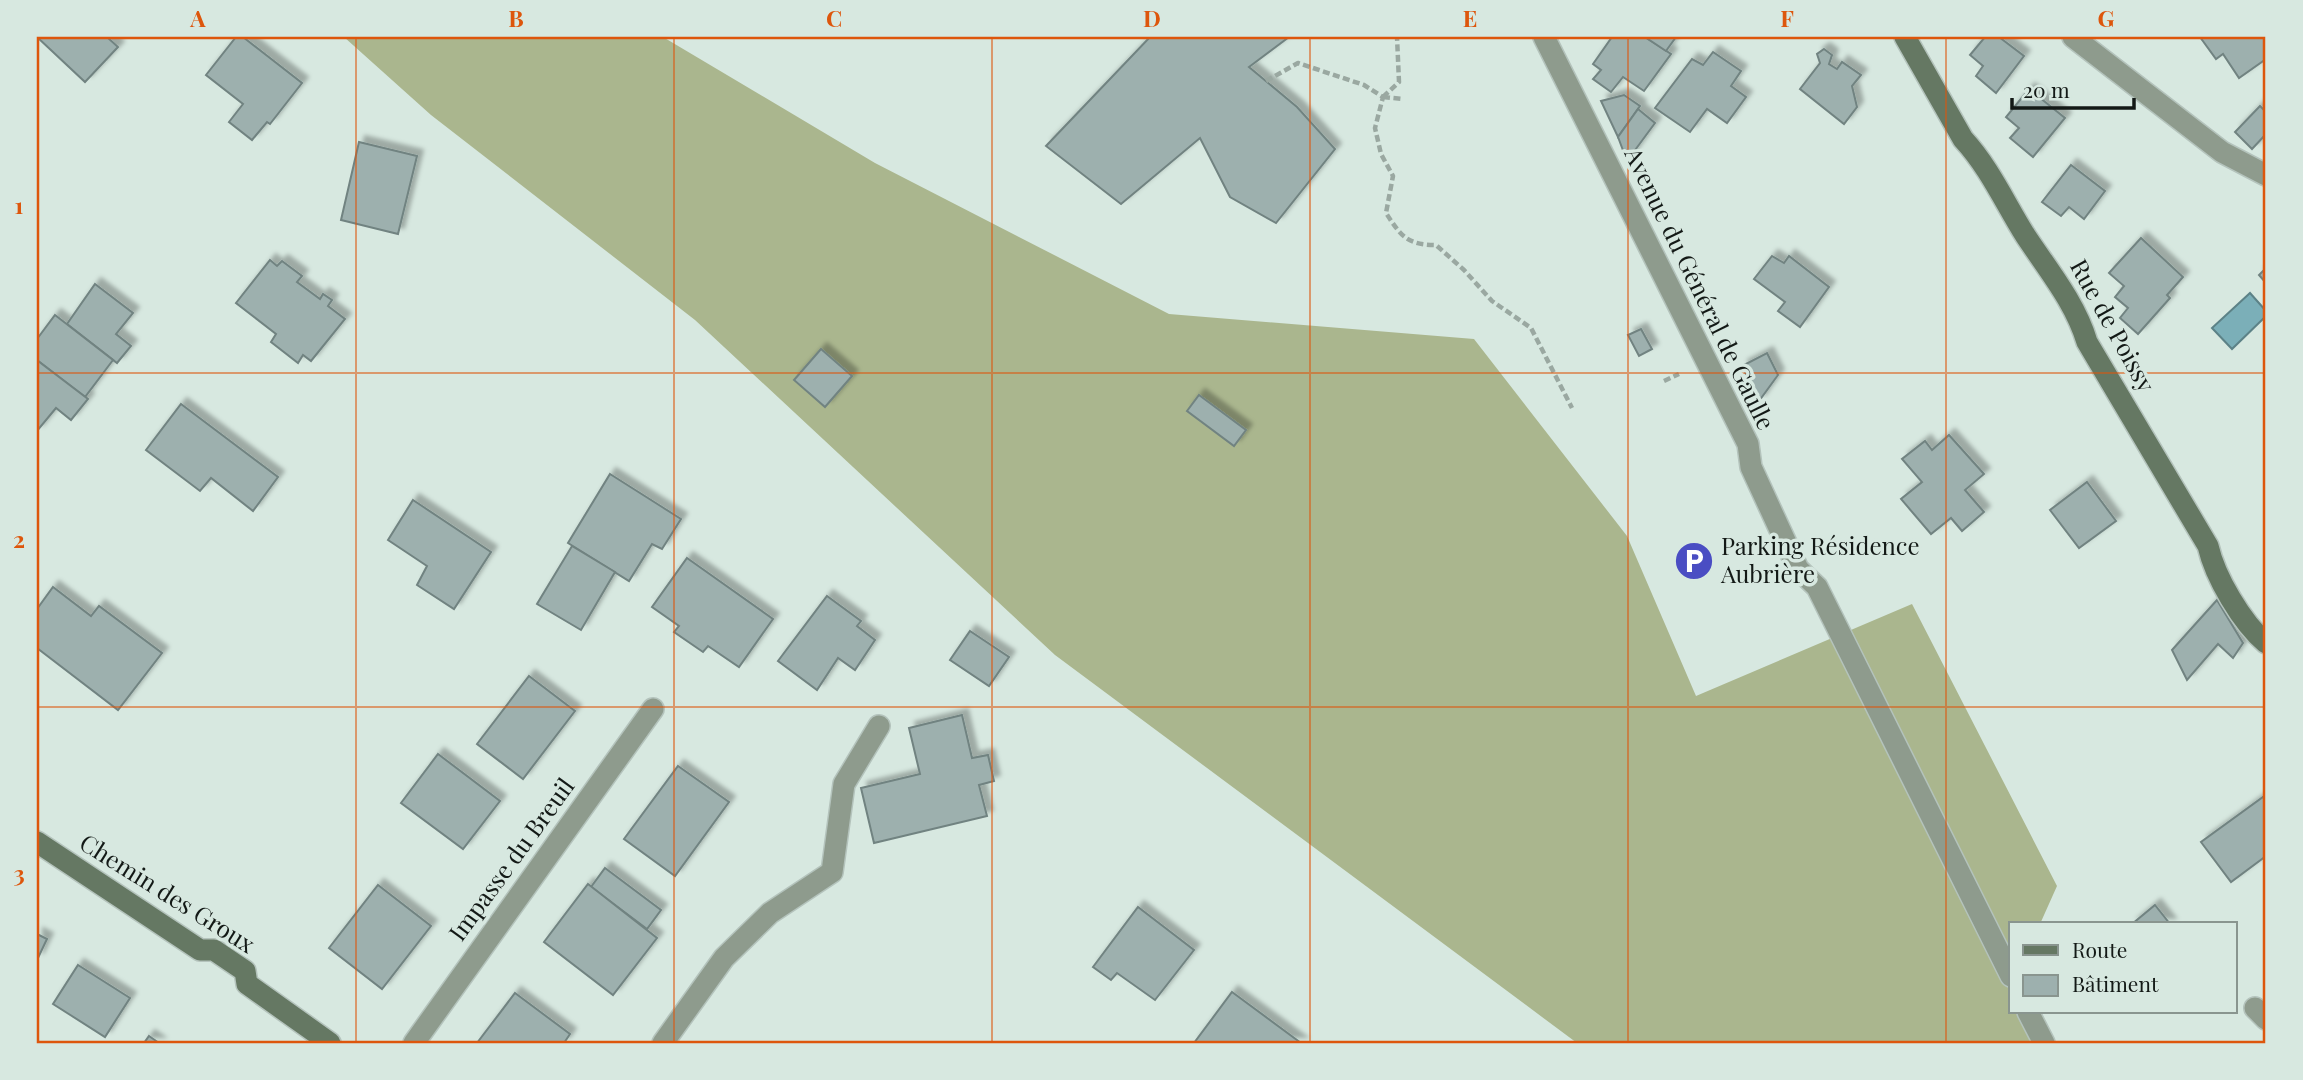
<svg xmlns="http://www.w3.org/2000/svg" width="2303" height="1080" viewBox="0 0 2303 1080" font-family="'Playfair Display',serif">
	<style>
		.forest { fill: #aab68e }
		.water { fill: #7bafb8; stroke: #5c8287; stroke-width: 2 }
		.building { fill: #9db0ae; stroke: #718381; stroke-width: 2; filter: url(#shadow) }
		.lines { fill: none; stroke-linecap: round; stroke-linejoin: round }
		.lane-casing { stroke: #b4c3bc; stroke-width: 24 }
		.street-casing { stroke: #b4c3bc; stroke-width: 24 }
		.secondary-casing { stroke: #b4c3bc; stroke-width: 24 }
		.path { stroke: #9aa8a1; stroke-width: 4.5; stroke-dasharray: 7 3.5; stroke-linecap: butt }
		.lane { stroke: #8e9b8d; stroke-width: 21 }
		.street { stroke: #8e9b8d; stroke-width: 21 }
		.secondary { stroke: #657863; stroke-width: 21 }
		.grid { fill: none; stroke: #dd560c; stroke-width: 2; stroke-opacity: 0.55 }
		.labels { text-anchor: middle; stroke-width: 7; stroke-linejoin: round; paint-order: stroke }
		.street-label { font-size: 24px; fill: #131916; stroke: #d7e8e0 }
		.poi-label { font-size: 24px; fill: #131916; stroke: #d7e8e0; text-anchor: start }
		.neatline { fill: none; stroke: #dd560c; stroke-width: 2.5 }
		.grid-label { font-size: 23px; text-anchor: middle; font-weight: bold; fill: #dd560c }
	</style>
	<defs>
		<filter id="shadow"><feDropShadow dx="6" dy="-6" stdDeviation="2" flood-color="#0004"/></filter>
	</defs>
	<rect width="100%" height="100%" fill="#d7e8e0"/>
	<!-- forest -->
	<polygon class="forest" points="344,37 663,37 875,163 1169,314 1474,339 1627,536 1696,696 1912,604 2057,886 2040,924 2011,924 2011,1012 2020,1012 2033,1043 1577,1043 1055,655 695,320 431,115"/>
	<!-- water -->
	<polygon class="water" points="2250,293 2266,311 2266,316 2232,349 2212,328"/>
	<!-- building -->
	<g class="building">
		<polygon points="37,37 107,37 118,47 85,82"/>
		<polygon points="236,37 243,37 302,83 270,124 267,122 252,140 229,122 243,104 206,75"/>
		<polygon points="1150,37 1289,37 1249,67 1297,107 1335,149 1276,223 1230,197 1200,138 1121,204 1046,146"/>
		<polygon points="1612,37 1645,37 1671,54 1644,91 1623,77 1611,92 1593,79 1601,70 1593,64"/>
		<polygon points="1645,37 1676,37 1666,51"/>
		<polygon points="1985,37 1999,37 2024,56 1996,93 1976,76 1983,66 1970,55"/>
		<polygon points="2200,37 2266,37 2266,59 2239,78 2223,54 2216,59"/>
		<polygon points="1824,49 1832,55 1829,64 1837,69 1842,62 1861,75 1852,86 1857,107 1844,124 1800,89 1820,63 1817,54"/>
		<polygon points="1713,52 1741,71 1731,86 1746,97 1727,123 1707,109 1690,132 1655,108 1692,59 1703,65"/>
		<polygon points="2029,89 2065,118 2033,157 2010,138 2019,128 2006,117"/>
		<polygon points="1624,95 1640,106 1618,137 1601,101"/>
		<polygon points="2260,106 2266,112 2266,134 2252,149 2235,132"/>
		<polygon points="1638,109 1655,123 1627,161 1618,137"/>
		<polygon points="359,142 417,156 398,234 341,220"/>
		<polygon points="2071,165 2105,191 2084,219 2069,207 2061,216 2042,202"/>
		<polygon points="2141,238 2183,277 2167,295 2170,298 2138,334 2120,318 2128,308 2115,297 2124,286 2109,273"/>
		<polygon points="1772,256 1784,263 1789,256 1829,287 1800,327 1778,311 1785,302 1754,279"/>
		<polygon points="270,260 277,266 282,261 302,276 297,282 320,299 323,294 332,300 328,306 345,319 311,361 303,355 298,363 271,342 276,334 236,303"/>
		<polygon points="2266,268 2266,283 2259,275"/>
		<polygon points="95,284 133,313 116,334 131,346 117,363 67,324"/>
		<polygon points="55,315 113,360 85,397 37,360 37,339"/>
		<polygon points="1641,329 1652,349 1639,356 1628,335"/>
		<polygon points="821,349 852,376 825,407 794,380"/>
		<polygon points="1767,353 1778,375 1759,401 1742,366"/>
		<polygon points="38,361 88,399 71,420 56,408 37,431"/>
		<polygon points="1199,395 1246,430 1234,446 1187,411"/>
		<polygon points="181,404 278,477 253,511 211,478 200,491 146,450"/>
		<polygon points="1949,435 1984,474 1965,490 1984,512 1962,531 1951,518 1931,534 1901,499 1922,482 1902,459 1925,441 1932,450"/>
		<polygon points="610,474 681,519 662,549 652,544 629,581 568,543"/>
		<polygon points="2087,482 2116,521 2079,548 2050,510"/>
		<polygon points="413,500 491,552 454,609 417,585 427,566 388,540"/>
		<polygon points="572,546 615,572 581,630 537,604"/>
		<polygon points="687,558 773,619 739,667 708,646 703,652 674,632 679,626 652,607"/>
		<polygon points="53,587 91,616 99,606 162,653 118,710 37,648 37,609"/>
		<polygon points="827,596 861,621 857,626 875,640 855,670 838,658 817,690 778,661"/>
		<polygon points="2217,600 2243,643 2233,658 2218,644 2187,680 2172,650"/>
		<polygon points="970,631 1009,657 989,686 950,660"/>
		<polygon points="529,676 575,711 523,779 477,744"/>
		<polygon points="962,715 972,758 988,755 994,781 979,785 987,816 874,843 861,788 920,774 909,728"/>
		<polygon points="438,754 500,801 463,849 401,803"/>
		<polygon points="678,766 729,802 675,876 624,839"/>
		<polygon points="2263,797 2266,801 2266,856 2231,882 2201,842"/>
		<polygon points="605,868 661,910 647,929 591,887"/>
		<polygon points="588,884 657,938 613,995 544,942"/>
		<polygon points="378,885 431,926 382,989 329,948"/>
		<polygon points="2155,905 2170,924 2132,924"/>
		<polygon points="1138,907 1194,950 1155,1000 1117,973 1111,980 1093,967"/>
		<polygon points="37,934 47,939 37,960"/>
		<polygon points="78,965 130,998 105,1037 53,1004"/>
		<polygon points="1232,992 1301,1043 1194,1043"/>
		<polygon points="515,993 570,1034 564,1043 477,1043"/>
		<polygon points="149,1036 159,1043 144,1043"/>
	</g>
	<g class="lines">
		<!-- lane casing -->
		<g class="lane-casing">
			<polyline id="lane" points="663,1043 724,958 770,913 832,872 844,784 879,726"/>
		</g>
		<!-- street casing -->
		<g class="street-casing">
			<g id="street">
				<polyline points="1544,37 1748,444 1751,467 1798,569 1817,587 2011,976"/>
				<polyline points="2073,37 2222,152 2266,175"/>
				<polyline points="2255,1008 2266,1019"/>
				<polyline points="2028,1012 2044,1043"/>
				<polyline points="414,1043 653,709"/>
			</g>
		</g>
		<!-- secondary casing -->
		<g class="secondary-casing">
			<g id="secondary">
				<path d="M1905 37 1963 139C1989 167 2005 203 2025 235 2048 270 2075 302 2087 342L2208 546C2215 577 2242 623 2266 643"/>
				<polyline points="37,842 200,950 214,950 245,971 247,984 330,1043"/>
			</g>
		</g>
		<!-- path -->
		<g class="path">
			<path d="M1266 81 1298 63 1364 85 1383 97 1375 128 1381 154 1393 176 1386 213C1401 236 1407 245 1436 245L1464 270 1492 301 1531 328 1572 408"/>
			<polyline points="1383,97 1399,82 1397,37"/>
			<polyline points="1383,97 1403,99"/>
			<polyline points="1664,381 1679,374"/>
		</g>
		<!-- lane -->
		<use href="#lane" class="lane"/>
		<!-- street -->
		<use href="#street" class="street"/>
		<!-- secondary -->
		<use href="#secondary" class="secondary"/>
	</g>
	<!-- grid -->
	<path class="grid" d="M356 37V1043M674 37V1043M992 37V1043M1310 37V1043M1628 37V1043M1946 37V1043M37 373H2266M37 707H2266"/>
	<!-- icons -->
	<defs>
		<g id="parking-disc" transform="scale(2.0125)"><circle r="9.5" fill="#4a4dc3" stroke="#d7e8e0"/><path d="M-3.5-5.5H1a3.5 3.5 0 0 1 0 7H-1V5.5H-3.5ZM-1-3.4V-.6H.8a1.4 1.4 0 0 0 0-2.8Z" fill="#fff"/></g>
	</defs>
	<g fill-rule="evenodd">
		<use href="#parking-disc" x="1694" y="561"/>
	</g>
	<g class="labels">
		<!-- street labels -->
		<g class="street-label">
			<text transform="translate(1699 289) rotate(64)" y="8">Avenue du Général de Gaulle</text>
			<text transform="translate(2112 326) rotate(61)" y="8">Rue de Poissy</text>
			<text transform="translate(512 860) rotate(-54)" y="8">Impasse du Breuil</text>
			<text transform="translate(167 894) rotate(32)" y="8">Chemin des Groux</text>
		</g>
		<!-- poi labels -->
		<g class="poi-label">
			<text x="1721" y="555">Parking Résidence<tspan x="1721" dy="28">Aubrière</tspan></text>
		</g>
	</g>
	<!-- border -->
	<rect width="2303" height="1080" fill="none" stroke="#d7e8e0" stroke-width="77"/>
	<!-- legend -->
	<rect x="2009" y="922" width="228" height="91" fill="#d7e8e0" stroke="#89958f" stroke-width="2"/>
	<rect x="2023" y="945" width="35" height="10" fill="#657863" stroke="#89958f" stroke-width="2"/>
	<text x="2072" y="958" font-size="21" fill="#131916">Route</text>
	<rect x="2023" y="975" width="35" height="21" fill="#9db0ae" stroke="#89958f" stroke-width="2"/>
	<text x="2072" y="992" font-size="21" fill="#131916">Bâtiment</text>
	<!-- scale -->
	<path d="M2012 98v10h122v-10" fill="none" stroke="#131916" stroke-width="3.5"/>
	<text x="2023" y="98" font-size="21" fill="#131916" stroke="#d7e8e0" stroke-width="5" paint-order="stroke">20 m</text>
	<rect x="38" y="38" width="2226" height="1004" class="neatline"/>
	<g class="grid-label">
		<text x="198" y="27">A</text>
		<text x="516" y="27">B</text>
		<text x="834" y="27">C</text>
		<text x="1152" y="27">D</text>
		<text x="1470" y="27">E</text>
		<text x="1787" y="27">F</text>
		<text x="2106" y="27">G</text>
		<text x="19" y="214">1</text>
		<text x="19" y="548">2</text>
		<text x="19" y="882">3</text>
	</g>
</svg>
